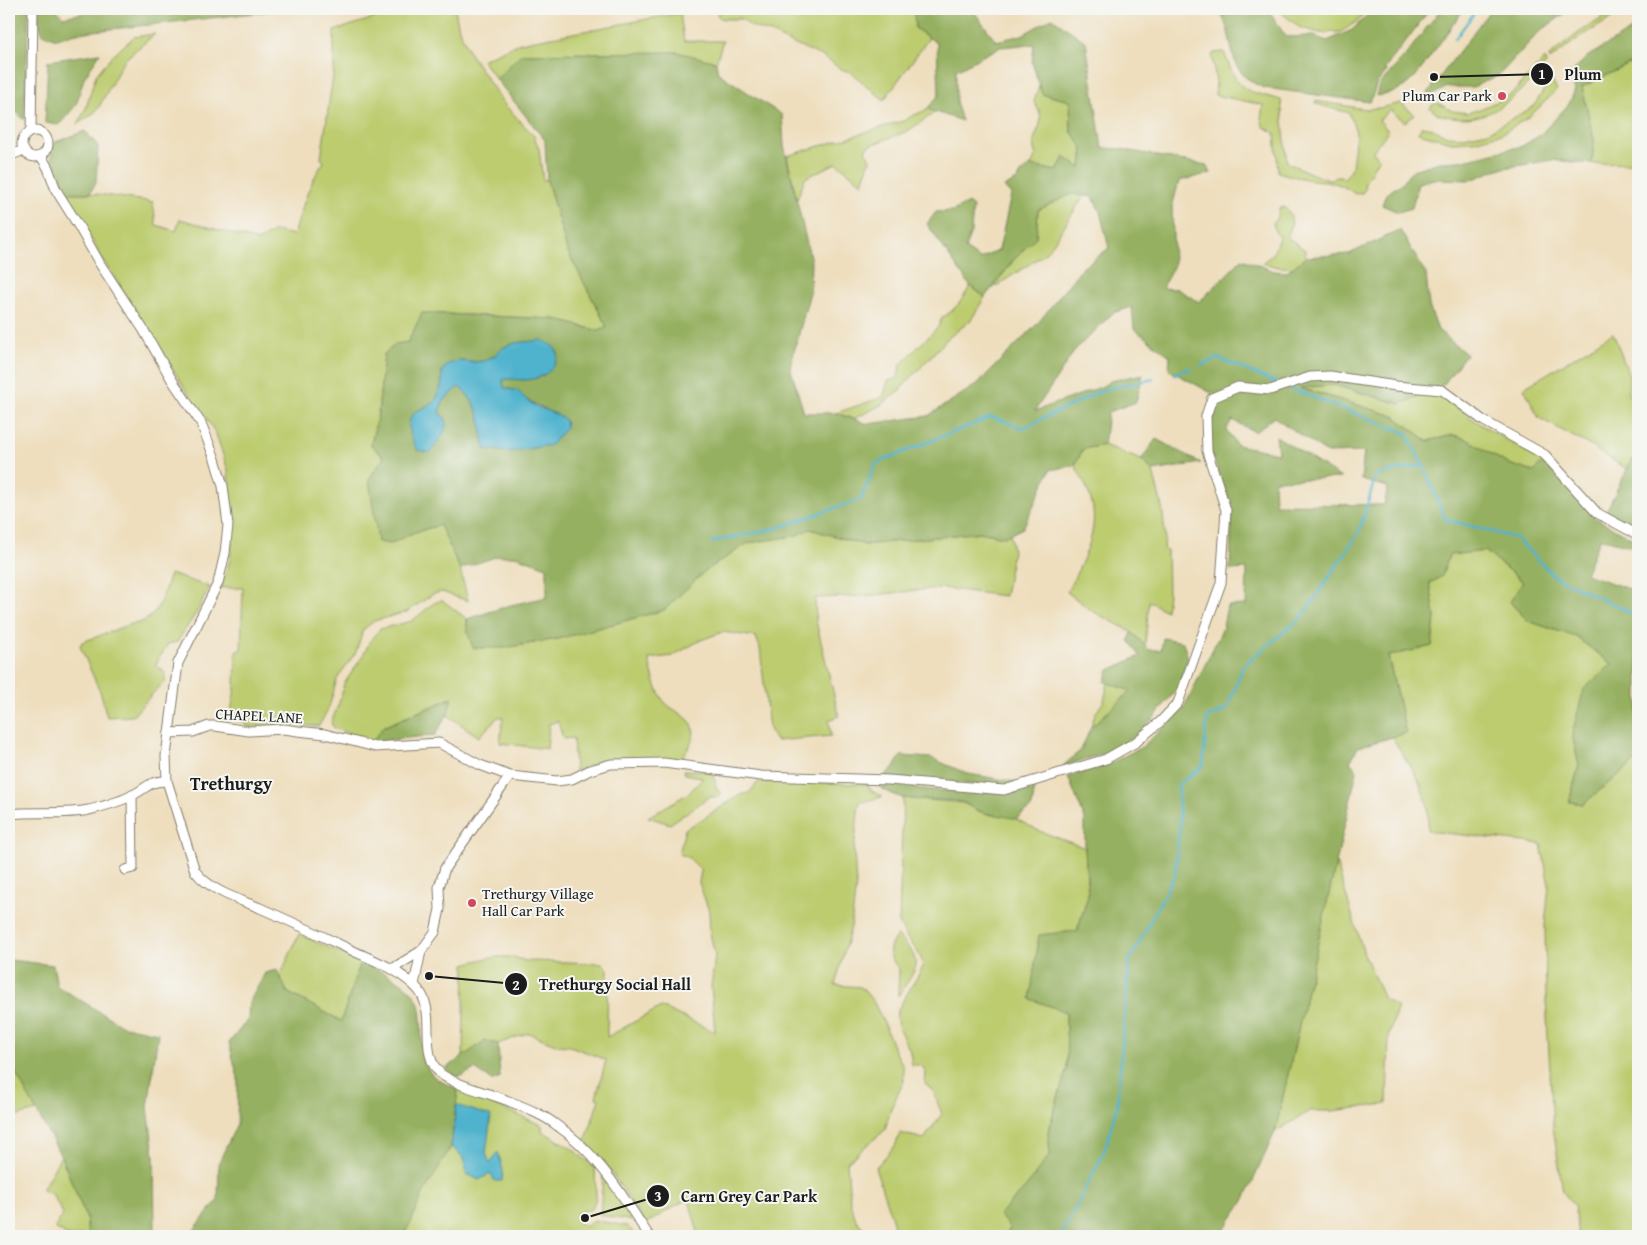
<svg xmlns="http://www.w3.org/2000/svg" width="1647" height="1245" viewBox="0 0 1647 1245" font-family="'Gentium Book Plus',serif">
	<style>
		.green { fill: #bccc6e; stroke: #6c7445 }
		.forest { fill: #95b061; stroke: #58663e; fill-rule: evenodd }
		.water { fill: #4fb3ce; stroke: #366875 }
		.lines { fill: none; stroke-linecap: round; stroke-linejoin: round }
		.stream { stroke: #4fb3ce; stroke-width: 2.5 }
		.minor-casing { stroke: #857d6c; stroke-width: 11 }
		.minor { stroke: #fff; stroke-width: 9 }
		.poi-dot { fill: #d1495b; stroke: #f6f6f2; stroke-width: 2 }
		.labels { text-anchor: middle; stroke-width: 4; stroke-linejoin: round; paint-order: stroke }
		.poi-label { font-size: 15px; fill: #1c1c1c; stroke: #f6f6f2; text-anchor: end }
		.street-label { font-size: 15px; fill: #1c1c1c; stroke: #f6f6f2 }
		.quarter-label { font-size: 18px; font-weight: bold; fill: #1c1c1c; stroke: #f6f6f2 }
		.leader { fill: none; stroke: #1c1c1c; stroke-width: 2 }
		.callout-dot { fill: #1c1c1c; stroke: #f6f6f2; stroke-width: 2 }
		.mark-label { font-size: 15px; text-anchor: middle; font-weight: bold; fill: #fff }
		.callout-label { font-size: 16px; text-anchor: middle; font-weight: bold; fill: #1c1c1c; stroke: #f6f6f2; stroke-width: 4; stroke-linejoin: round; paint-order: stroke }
	</style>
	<rect width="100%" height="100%" fill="#f6f6f2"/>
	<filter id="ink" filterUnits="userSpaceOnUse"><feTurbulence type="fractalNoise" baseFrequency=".02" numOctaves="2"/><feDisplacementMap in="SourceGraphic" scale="10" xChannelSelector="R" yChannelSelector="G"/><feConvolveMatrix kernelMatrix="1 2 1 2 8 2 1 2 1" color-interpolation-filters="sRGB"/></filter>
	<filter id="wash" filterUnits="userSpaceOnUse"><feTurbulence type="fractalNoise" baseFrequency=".0096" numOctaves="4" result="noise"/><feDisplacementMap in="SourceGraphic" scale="20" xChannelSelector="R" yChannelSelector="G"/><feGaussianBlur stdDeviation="1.12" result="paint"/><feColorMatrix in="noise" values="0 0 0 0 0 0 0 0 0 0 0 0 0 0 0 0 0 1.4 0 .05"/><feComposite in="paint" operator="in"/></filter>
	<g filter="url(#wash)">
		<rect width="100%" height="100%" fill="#eedebd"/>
		<!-- green -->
		<g class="green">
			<path d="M396 9H455L459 29 469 52 504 104 534 136 539 149 543 180H547L567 250 607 327 599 331 554 319 423 313 408 342 396 344 384 354 378 414 371 445 384 457 390 544 412 533 440 525 460 569 468 601 442 592 433 594 407 612 374 621 363 630 356 652 337 679 329 707 319 726 280 725 247 727 246 723 230 717 235 689 236 652 241 649 243 588H221L230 560 232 541 228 470 216 434 205 416 199 411 161 350 105 263 65 193H90L153 202 156 225 176 231 180 219 258 241 275 231 294 235C302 210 308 183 324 162L321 158 334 69V31L383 15Z"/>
			<path d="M721 9H914L915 28 929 38 884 100 850 72 841 69 822 56 781 39C770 29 751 31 742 19H722L717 15Z"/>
			<polygon points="1277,9 1368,9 1359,20 1341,32 1320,33 1299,27"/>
			<polygon points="1608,11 1623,11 1576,40 1550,60 1549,56 1580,32 1601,19 1601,14"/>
			<polygon points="680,13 684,41 723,41 716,62 677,52 521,54 496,79 482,60 520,43"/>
			<polygon points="155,34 124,60 99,107 94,113 78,124 86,108 96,75 111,57 134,37"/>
			<path d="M1224 52C1239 93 1242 89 1281 100L1287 162C1294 166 1322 179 1329 179 1337 179 1335 175 1345 178L1352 168 1356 132 1349 113 1316 104 1315 101 1365 109 1380 108 1401 103 1414 115 1405 122 1390 110 1379 120 1388 131 1373 151 1379 158 1364 184 1366 188 1362 193 1355 194C1335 179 1328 183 1306 179 1296 177 1287 175 1278 172L1275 133 1264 127 1261 119 1263 105 1215 95 1216 82 1212 56 1214 53Z"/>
			<path d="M1545 59 1546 64C1520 92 1494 124 1452 117 1443 116 1436 114 1430 108L1432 105 1438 103 1452 111 1467 113 1480 109 1505 98 1516 90 1523 81Z"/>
			<polygon points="1638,60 1638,167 1632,163 1592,164 1594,140 1582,87"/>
			<polygon points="1551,79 1557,90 1529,117 1501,134 1473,141 1452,142 1418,133 1422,126 1431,128 1447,136 1464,137 1488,132 1533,107"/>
			<path d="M1039 85 1042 94 1070 101 1071 131 1083 148 1081 168 1064 158 1057 171 1031 166 1036 155C1028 138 1044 128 1040 114 1039 110 1036 106 1034 102Z"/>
			<path d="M927 109 936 112 908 131 868 146 865 150 870 160 862 183 836 163 805 178 797 199 787 156 906 120C913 114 920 114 927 109Z"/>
			<polygon points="1072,193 1086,195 1081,200 1052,245 1043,255 992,289 1016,257 1036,237 1038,210"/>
			<path d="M1284 207C1295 216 1292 226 1287 237L1305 250 1306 257 1293 268 1278 267 1262 263 1273 254 1279 237 1276 233 1273 223 1278 216 1279 208Z"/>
			<path d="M970 286 985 297 971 320 947 339 899 391 881 405 854 419 836 413 883 397 888 381 898 378 900 365 938 327 942 318C956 309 962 301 970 286Z"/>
			<polygon points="1613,333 1629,375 1628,395 1638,400 1638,459 1632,460 1627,469 1587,444 1539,418 1524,388"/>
			<polygon points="1334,385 1401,404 1429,391 1439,394 1480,424 1543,462 1534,472 1506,463 1466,439 1453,435 1428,441 1394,416 1298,387"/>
			<path d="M1104 445 1141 460 1153 471 1162 507 1165 534 1164 549 1167 551 1168 593 1166 611 1149 601 1145 646 1132 632 1092 611 1067 592C1081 564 1102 530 1090 497 1087 486 1080 475 1075 465L1083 449Z"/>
			<path d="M810 529 865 545 980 532 1004 537 1010 533 1013 551 1005 596 941 588 864 596 815 598 816 621 839 716 829 720 831 736 776 741 769 729 760 648 756 637 723 632 701 640 672 656 649 659C652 673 655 688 663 700 669 708 678 711 685 717 703 729 689 749 679 761H610L592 765 575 771 573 738 563 739 558 721 549 724 547 749 500 743 503 717H498L479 737 447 715 451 698 383 727 372 742 334 728 331 723 339 703 344 684 362 657 372 638 380 629 412 621 434 603 442 600 467 619V630L503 648 558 639 664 610 705 571 748 543 794 536Z"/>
			<polygon points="1485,551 1523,582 1510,602 1528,621 1576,637 1612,664 1572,734 1579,766 1569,802 1583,804 1638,759 1638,1236 1578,1236 1574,1205 1563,1192 1553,1127 1546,998 1545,925 1549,885 1541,844 1428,831 1428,806 1418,779 1392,737 1406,733 1388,656 1432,646 1435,617 1430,583 1442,576 1449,555"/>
			<path d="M170 574 210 587 198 610 177 642 168 644 155 665 165 672V682L152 694 133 716 107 717 101 694 80 646 82 642C97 637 111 631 125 626 131 623 139 624 144 621 160 613 165 589 170 574Z"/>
			<polygon points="1108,683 1132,691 1091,727 1095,714 1104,701"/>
			<polygon points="684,770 710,771 714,777 717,790 721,793 719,797 709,797 670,824 648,817 689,793 702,779 701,777 685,774"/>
			<path d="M758 782 867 784 872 791 882 797 859 803 854 851 856 885 851 927 835 985 861 987 873 1001 884 1023 893 1047 903 1066 904 1081 891 1108 885 1130 847 1162 850 1202 856 1220 870 1236H699L690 1204 688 1201H684L647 1223 644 1222 606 1164 585 1143 599 1099 596 1098 606 1060 570 1046 558 1045 528 1033 498 1044 485 1041 463 1057 465 964C486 958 504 953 526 961L602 963 608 969 607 1037 661 1007 715 1032 711 987 715 956 710 933 709 911 699 883 701 870 689 858 679 854 685 829 701 820 740 795 749 793Z"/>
			<path d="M903 798 963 803 978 811 991 815H1005L1016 819 1037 830 1085 848 1088 896 1077 931 1039 935 1031 999 1066 1012 1067 1068 1048 1131 1051 1154 1027 1186 1000 1215 1010 1228 1006 1236H884L894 1225 875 1168 895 1146 900 1133 924 1139 942 1114 933 1091 925 1084 926 1073 921 1065H912C911 1060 911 1054 909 1049 903 1036 895 1027 897 1011L923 967C922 955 914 947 907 938 904 933 902 928 899 923Z"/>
			<polygon points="1336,862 1364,954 1384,999 1398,1007 1389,1034 1387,1104 1332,1111 1310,1111 1275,1132"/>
			<polygon points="299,934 361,962 341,1021 287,992 280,976"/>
			<path d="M897 935C925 964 918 966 898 996L899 969C888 955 886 951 897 935Z"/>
			<polygon points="9,1061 37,1111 9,1118"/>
			<polygon points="458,1090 542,1125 542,1131 570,1147 595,1168 596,1198 592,1209 577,1213 575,1219 586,1227 593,1220 627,1226 637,1236 263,1236 457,1093"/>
			<polygon points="61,1156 86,1217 88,1236 68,1236 55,1228 63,1214 53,1195 42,1190"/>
			<polygon points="603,1175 632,1221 600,1215"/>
		</g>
		<!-- forest -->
		<g class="forest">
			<polygon points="9,9 29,9 24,120 14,109 9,74"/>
			<polygon points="38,9 56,9 63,17 104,9 291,9 76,33 57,39 43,34 39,24"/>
			<path d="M914 9H972L996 41 1022 35 1052 18 1086 42 1102 148 1121 149 1206 165 1211 173 1179 181 1172 207 1174 265 1162 288 1177 289 1199 302 1242 259 1274 271 1287 272 1306 257 1349 254 1400 230 1426 274 1429 306 1438 330 1466 354 1444 384 1401 404 1334 385 1300 388 1394 416 1428 441 1453 435 1467 439 1506 463 1534 472 1543 462 1594 517 1638 542V548L1600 538 1585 574 1638 592V759L1583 804 1569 802 1579 766 1572 734 1584 689 1612 664 1576 637 1528 621 1510 602 1523 582 1485 551 1449 555 1442 576 1430 583 1435 617 1432 646 1388 656 1406 733 1358 747 1350 762 1357 771 1275 1132 1244 1201 1219 1236H1006L1010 1228 999 1215 1027 1186 1050 1154 1048 1132 1067 1068 1066 1012 1030 999 1039 935 1077 931 1088 896 1085 848V819L1068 777 1107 765 1142 747 1183 710 1222 630 1227 606 1246 605 1247 569 1230 570 1232 508 1210 450 1209 424 1214 400 1219 397 1169 370 1170 356 1134 329 1132 307 1113 313 1075 350 1035 411 1101 387 1111 381 1143 374 1136 402 1108 412 1104 445 1083 449 1075 465 1050 470 1023 528 1004 537 980 532 865 545 810 529 794 536 748 543 705 571 664 610 558 639 503 648H473L467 630V619L511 605 547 597V567L515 556H498L460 569 440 525 412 533 390 544 378 542 369 479 384 457 371 445 378 414 384 354 396 344 408 342 422 313 554 319 599 331 607 327 567 250 547 180 545 140 496 79 521 54 677 52 716 62 718 73 782 115 784 146 811 261 810 292 790 367 804 413H836L868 424 928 416 976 385 1038 323 1081 269 1109 248 1100 212 1093 197 1072 194 1038 210 1036 237 1016 257 985 297 970 286 927 224 936 212 953 211 968 203 973 207 971 232 965 249 980 259 999 250 1011 195 1004 187 1017 180 1024 170 1031 166 1057 171 1064 157 1081 168 1083 148 1071 131 1070 101 1042 94 1032 62 1034 44 1000 47 956 70V102L962 121 927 109 939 95 937 43 915 28ZM515 343 544 375 524 380 510 378 503 380 504 388 518 391 527 400 546 409 486 450C479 423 483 407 459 387L443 401 439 413 446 419 415 412 435 402 442 384V371L459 361 473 362 484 361 494 356 504 347ZM1274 417 1327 453 1364 452 1361 480 1388 487 1384 505 1275 504 1274 480 1341 478 1276 436 1278 453 1237 445 1226 430 1232 420 1255 432Z"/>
			<path d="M1218 9H1263L1271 14 1286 37 1313 36 1327 41 1352 30 1374 9H1430L1384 70 1387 71 1377 83 1370 102 1265 88C1221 73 1239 39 1218 9Z"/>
			<polygon points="1441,9 1464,9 1417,75 1405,86 1392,93 1376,96 1379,85 1405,56"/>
			<polygon points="1491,9 1571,9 1539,32 1499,75 1473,87 1447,87 1422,101"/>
			<polygon points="1638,26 1638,60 1582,87 1594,140 1592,164 1553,160 1498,169 1471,180 1434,179 1418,183 1412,208 1398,212 1382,205 1386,194 1401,184 1413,170 1439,162 1460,161 1522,146 1540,135 1569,104 1575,90 1570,74 1587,57"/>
			<polygon points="100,53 84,78 76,105 59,125 45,123 48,61"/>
			<polygon points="85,131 98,146 96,182 90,193 65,193 59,170 51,160 53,143"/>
			<polygon points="1156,439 1201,463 1153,471 1141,460"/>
			<polygon points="1638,459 1638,529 1606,511 1632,460"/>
			<polygon points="1132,632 1149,650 1161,650 1163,638 1183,642 1188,658 1177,689 1152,720 1132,739 1103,754 1063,766 1081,750 1091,727 1131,691 1105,682 1109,670 1140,656 1129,640"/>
			<polygon points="452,698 447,715 435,735 372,742 383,727"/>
			<polygon points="901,756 931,758 968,774 1017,782 1003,787 883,777 893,768"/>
			<path d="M877 784 943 791 951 789 1006 793 1035 785 1032 807 1016 819C1004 815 991 816 979 811 973 809 968 804 962 802 935 796 899 807 877 784Z"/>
			<polygon points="9,960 53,965 57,986 123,1026 158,1033 148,1107 154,1156 155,1236 88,1236 86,1217 61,1156 9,1061"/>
			<path d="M361 962C377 970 399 978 412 992 432 1014 409 1059 437 1079 443 1083 451 1086 458 1090L451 1147 423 1194 404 1236H189L218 1200 219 1162 237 1124 238 1078 229 1043 248 1019 249 1003 265 973 277 970 287 992 341 1021Z"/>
			<polygon points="485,1041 498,1044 500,1078 493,1081 475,1069 457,1078 445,1069"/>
		</g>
		<!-- water -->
		<g class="water">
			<path d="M542 340 553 346 558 353C556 371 541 380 523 380 516 380 511 378 503 380L504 388 518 391 527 400 536 406 558 415 565 420 566 427 551 445 509 452 485 449C479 423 483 406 459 387L443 401 439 413 446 419C448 432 437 443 430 453L417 450C412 439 403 420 416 412 422 408 429 406 435 402L442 384V371L448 364 459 361 473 362 484 361 494 356 504 347 515 343Z"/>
			<polygon points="456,1105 491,1116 486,1153 490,1164 498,1152 503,1170 502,1181 495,1181 490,1174 479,1180 467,1174 462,1156 451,1147"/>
		</g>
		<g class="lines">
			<!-- stream -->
			<g class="stream">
				<polyline points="1455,39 1477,9"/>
				<polyline points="1201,365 1218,358 1279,384"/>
				<polyline points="1175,374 1191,368"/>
				<polyline points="1286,387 1406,433 1423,465 1445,519 1516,538 1555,577 1638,616"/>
				<polyline points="711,542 777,528 861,499 876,463 991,417 1023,428 1103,390 1153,379"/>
				<polyline points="1061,1236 1104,1152 1117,1107 1129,962 1175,874 1180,821 1178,785 1203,766 1207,718 1227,709 1243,666 1303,616 1359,532 1376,475 1423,465"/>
			</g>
		</g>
	</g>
	<g filter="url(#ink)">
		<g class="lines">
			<!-- minor casing -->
			<g class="minor-casing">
				<g id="minor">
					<circle cx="35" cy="144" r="13"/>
					<polyline points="31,131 33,9"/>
					<polyline points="9,156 24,150"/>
					<path d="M41 156 48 168 56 190 78 225 100 264 143 329 172 380 201 423 215 459 223 486 228 525 225 553 218 583 178 663 166 756 167 781 195 871C210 891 238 899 260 908 290 921 320 935 349 949 364 956 380 962 394 970 403 977 416 984 422 995 435 1019 419 1055 441 1074 456 1086 493 1094 511 1102 526 1108 542 1114 555 1124 597 1152 622 1195 649 1236"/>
					<polyline points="169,733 193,732 209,726 215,726 249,731 284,729 298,731 325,734 375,747 439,743 480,765 510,776 557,781 572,779 590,770 611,764 664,763 761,776 889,780 1004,790 1106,759 1136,742 1160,722 1178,703 1221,583 1226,510 1207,451 1206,416 1212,398 1238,387 1270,390 1310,377 1330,376 1396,386 1442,390 1484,421 1545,455 1597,513 1638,535"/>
					<path d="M9 814C35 811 64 815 89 810 104 806 120 802 133 795 148 787 149 781 167 781"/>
					<polyline points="125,870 133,868 132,795"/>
					<polyline points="392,969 421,951 435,932 440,909 439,887 445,868 510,776"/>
					<polyline points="414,985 421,951"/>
				</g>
			</g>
			<!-- minor -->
			<use href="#minor" class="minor"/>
		</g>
	</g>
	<!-- markers -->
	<g class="poi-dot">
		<circle cx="1502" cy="96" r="5"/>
		<circle cx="472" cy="903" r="5"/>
	</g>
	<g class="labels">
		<!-- poi labels -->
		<g class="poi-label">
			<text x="1492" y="101">Plum Car Park</text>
			<text x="482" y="899" text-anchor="start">Trethurgy Village<tspan x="482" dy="17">Hall Car Park</tspan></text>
		</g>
		<!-- street labels -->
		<g class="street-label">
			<text transform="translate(259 716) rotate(3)" y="5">CHAPEL LANE</text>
		</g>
		<!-- quarter labels -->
		<g class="quarter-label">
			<text x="231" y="790">Trethurgy</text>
		</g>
	</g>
	<!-- callouts -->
	<path class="leader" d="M1434 77L1542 74M429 976L516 984M585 1218L658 1196"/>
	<g class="callout-dot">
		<circle cx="1434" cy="77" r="5"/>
		<circle cx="429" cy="976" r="5"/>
		<circle cx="585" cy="1218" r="5"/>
		<circle cx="1542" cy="74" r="12"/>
		<circle cx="516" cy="984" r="12"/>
		<circle cx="658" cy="1196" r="12"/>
	</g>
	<g class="mark-label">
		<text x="1542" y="79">1</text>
		<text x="516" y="990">2</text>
		<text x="658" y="1201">3</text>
	</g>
	<g class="callout-label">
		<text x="1583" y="80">Plum</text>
		<text x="615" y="990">Trethurgy Social Hall</text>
		<text x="749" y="1202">Carn Grey Car Park</text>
	</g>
	<!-- margin -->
	<rect width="1647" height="1245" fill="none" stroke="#f6f6f2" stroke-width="30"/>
</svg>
